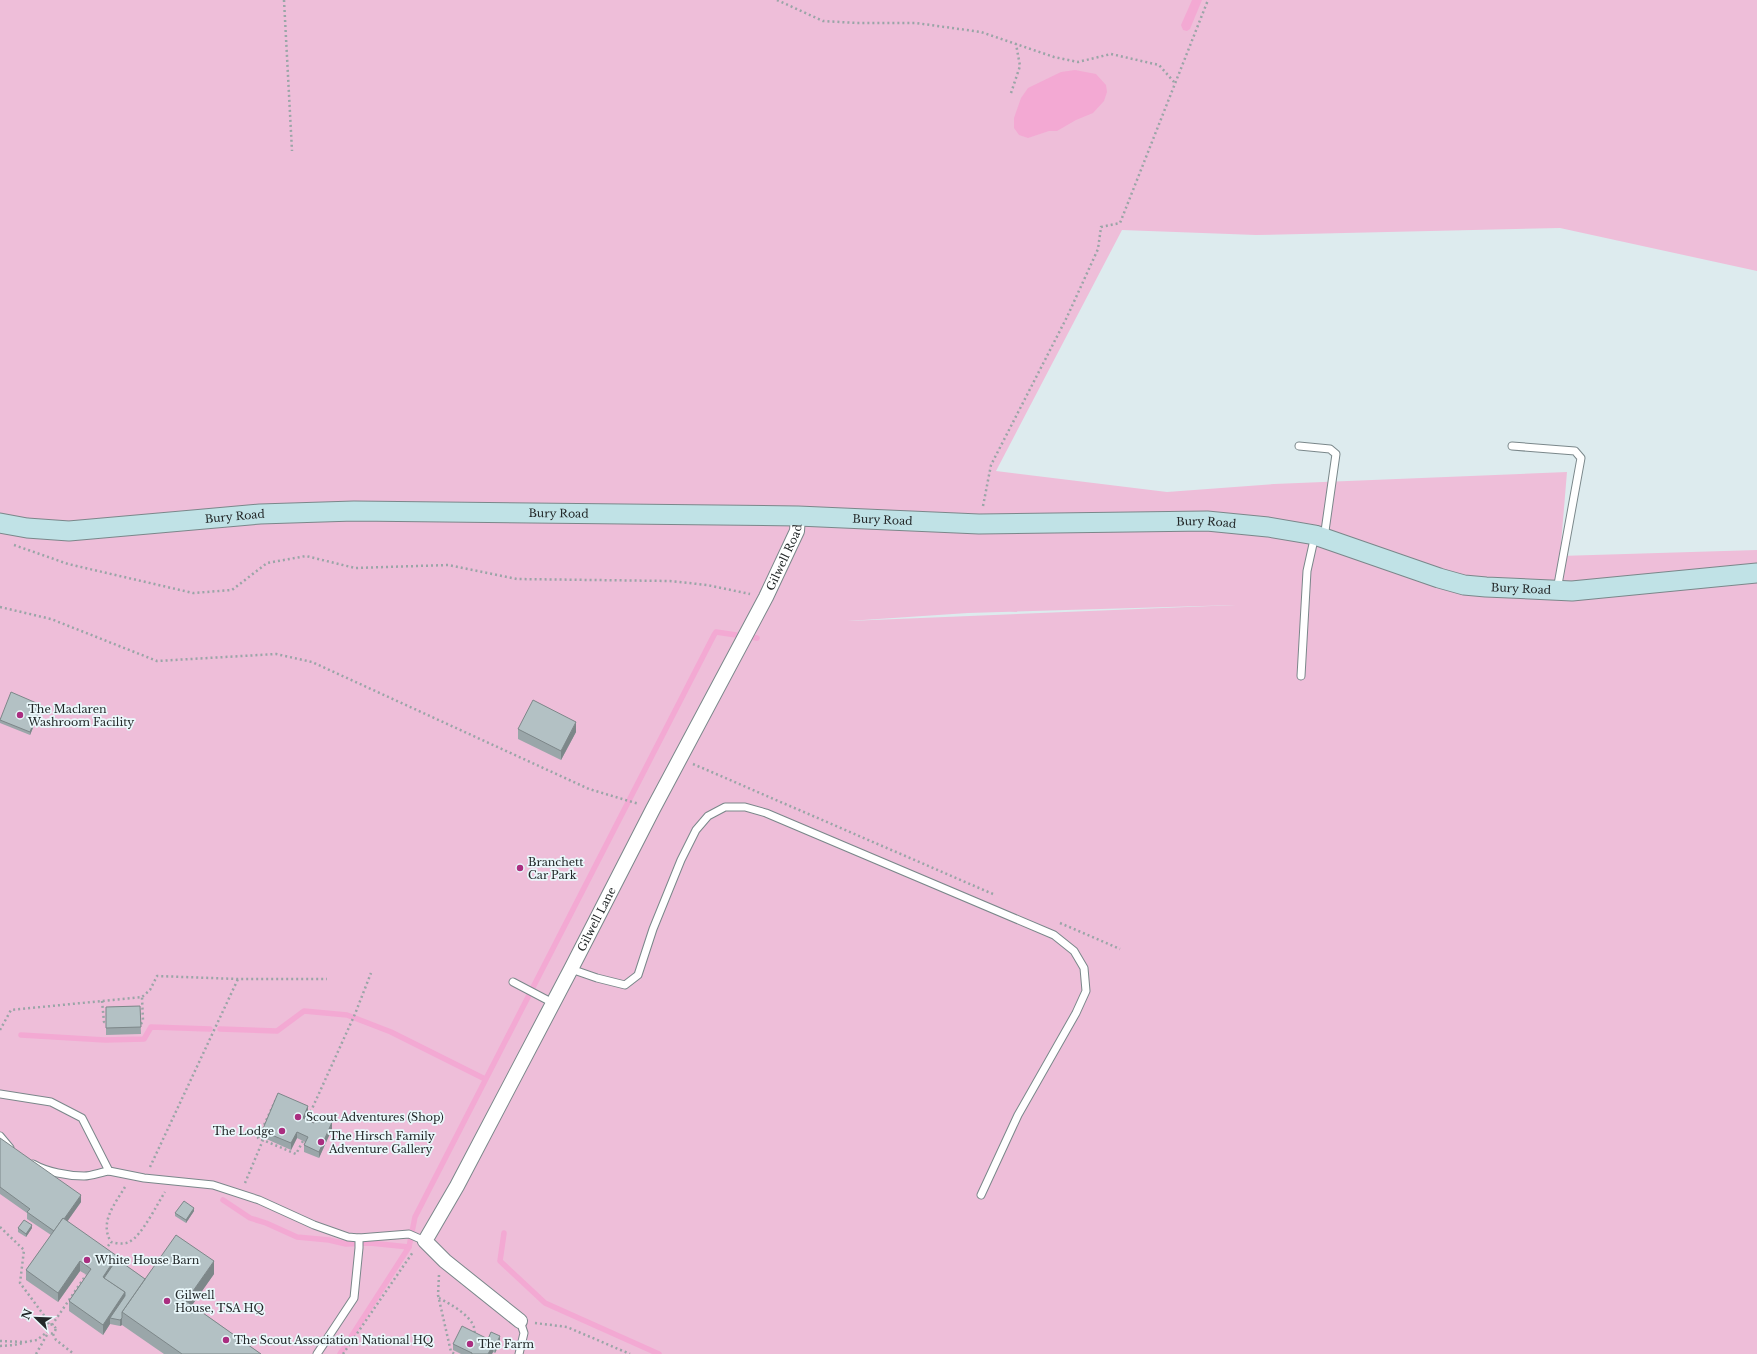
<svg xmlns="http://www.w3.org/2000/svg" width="1757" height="1354" viewBox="0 0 1757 1354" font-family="'Libre Baskerville',serif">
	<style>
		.green { fill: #eebed9; fill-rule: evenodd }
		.water { fill: #f3a9d3 }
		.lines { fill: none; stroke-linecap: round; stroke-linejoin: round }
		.stream { stroke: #f3a9d3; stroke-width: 5.5 }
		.lane-casing { stroke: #7a878a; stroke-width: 9 }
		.street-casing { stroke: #7a878a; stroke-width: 16 }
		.secondary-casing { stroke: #7a878a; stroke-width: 21 }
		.path { stroke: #9aa5a7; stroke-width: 2.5; stroke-dasharray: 2 3; stroke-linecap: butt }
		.lane { stroke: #fff; stroke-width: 7 }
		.street { stroke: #fff; stroke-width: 14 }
		.secondary { stroke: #c0e2e6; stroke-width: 19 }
		.wall { fill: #9aa6a9 }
		.shaded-wall { fill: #7d8789 }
		.building { fill: #b3c1c4; stroke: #7d8789 }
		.poi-dot { fill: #aa2e80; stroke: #eaf8fb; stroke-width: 1.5 }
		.labels { text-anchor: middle; stroke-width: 3.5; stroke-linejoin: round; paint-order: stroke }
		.street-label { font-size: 11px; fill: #232829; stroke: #eaf8fb }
		.poi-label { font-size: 11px; fill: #232829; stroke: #eaf8fb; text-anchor: start }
	</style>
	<rect width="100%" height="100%" fill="#ddebee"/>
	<!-- green -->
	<path class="green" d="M0 0H1757V271L1560 228 1256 235 1122 230 996 471 1167 492 1274 484 1567 472 1560 556 1757 550V1354H0ZM1236 605 848 621 968 613Z"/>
	<!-- water -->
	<g class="water">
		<polygon points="1192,0 1202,0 1190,29 1187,31 1183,30 1181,25"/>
		<polygon points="1075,70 1096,74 1106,85 1107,92 1104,101 1093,113 1076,120 1057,131 1049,131 1028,138 1019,135 1014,128 1014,118 1021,98 1028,88 1061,72"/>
	</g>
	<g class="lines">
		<!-- stream -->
		<g class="stream">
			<polyline points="220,1029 277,1031 304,1011 347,1015 391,1032 485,1079"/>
			<polyline points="21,1035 105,1040 144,1039 151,1027 210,1029"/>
			<polyline points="223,1200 250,1218 266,1223 297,1237 329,1240 346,1244 370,1243 409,1247"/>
			<polyline points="504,1233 500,1261 545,1303 659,1354"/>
			<polyline points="340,1354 409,1247 415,1217 714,635 716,632 757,638"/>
		</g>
		<!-- lane casing -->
		<g class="lane-casing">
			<g id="lane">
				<polyline points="1299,446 1330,449 1336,454 1324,538"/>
				<polyline points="1512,446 1575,451 1581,458 1557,590"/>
				<polyline points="1301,676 1307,571 1315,535"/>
				<polyline points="571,969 597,978 625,985 638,975 653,929 681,860 696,830 708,816 725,807 745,807 766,813 1054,935 1074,951 1084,968 1086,991 1076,1013 1018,1115 981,1195"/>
				<polyline points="513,982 553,1003"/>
				<polyline points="0,1094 51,1102 82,1118 109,1171 144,1178 213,1185 259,1200 314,1225 348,1237 359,1238 409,1234 425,1241"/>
				<polyline points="0,1136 10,1148"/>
				<path d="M33 1164C47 1172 68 1176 84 1176 92 1176 101 1172 109 1171"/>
				<polyline points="317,1354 354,1298 359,1248 359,1238"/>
				<polyline points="519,1354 524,1333 520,1321"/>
			</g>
		</g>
		<!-- street casing -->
		<g class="street-casing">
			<g id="street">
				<path id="s1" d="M520 1321 445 1261 425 1241 457 1186 571 969 653 809 766 597 797 531 798 516"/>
			</g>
		</g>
		<!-- secondary casing -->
		<g class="secondary-casing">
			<g id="secondary">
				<path id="s2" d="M0 523 27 528 69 531 260 514 354 511 798 516 979 524 1207 521 1268 527 1315 535 1439 578 1464 585 1486 587 1572 591 1757 573"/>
			</g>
		</g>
		<!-- path -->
		<g class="path">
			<polyline points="284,0 292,151"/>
			<polyline points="777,0 823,21 857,23 916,23 981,32 1054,57 1078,62 1111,54 1159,65 1174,82"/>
			<polyline points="1011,93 1020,66 1016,44"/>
			<polyline points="983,506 991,465 1067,317 1098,249 1101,227 1120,223 1208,0"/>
			<polyline points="14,545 68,564 193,593 232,590 267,563 306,556 355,568 448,565 517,579 670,581 707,585 750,594"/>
			<polyline points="0,607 51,619 157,661 276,654 312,662 589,789 639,804"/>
			<polyline points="693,764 993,894"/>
			<polyline points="1060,923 1120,949"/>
			<polyline points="102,1001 104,1022 106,1023"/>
			<polyline points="141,1024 143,1021 142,997"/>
			<polyline points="0,1030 11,1010 142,997 150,990 157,976 238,979 327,979"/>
			<polyline points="310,1122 311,1111 355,1014 371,973"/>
			<polyline points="263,1140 258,1138 277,1097 280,1098"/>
			<polyline points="150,1167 238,979"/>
			<polyline points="245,1183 263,1140 296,1154 303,1141"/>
			<path d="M125 1187C115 1204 99 1222 111 1242 116 1243 123 1245 129 1242 142 1236 157 1204 165 1192"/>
			<polyline points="0,1227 24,1250 20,1283 46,1318 49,1325"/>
			<polyline points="105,1250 111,1242"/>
			<polyline points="439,1275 438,1295 451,1352 455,1354"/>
			<path d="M439 1298C450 1304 479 1319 474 1335"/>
			<polyline points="535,1323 567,1327 630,1354"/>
			<circle cx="51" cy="1329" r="4.5"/>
			<polyline points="52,1325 86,1275"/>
			<polyline points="53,1334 56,1340 74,1354"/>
			<polyline points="0,1341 25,1342 37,1340 47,1332"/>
			<polyline points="0,1346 14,1345 23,1343"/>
			<polyline points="36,1354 48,1333"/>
			<polyline points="343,1354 413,1252"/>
		</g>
		<!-- lane -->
		<use href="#lane" class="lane"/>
		<!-- street -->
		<use href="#street" class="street"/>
		<!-- secondary -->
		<use href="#secondary" class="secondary"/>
	</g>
	<!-- wall -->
	<g class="wall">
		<polygon points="41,708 30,735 0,723 0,718"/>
		<polygon points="518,729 576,732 561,760 518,739"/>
		<polygon points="140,1006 141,1034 106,1035 106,1007"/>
		<polygon points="308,1112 305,1119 314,1123 332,1129 319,1158 304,1152 304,1145 305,1142 297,1138 291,1150 262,1137 262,1131"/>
		<polygon points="0,1138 81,1202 67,1221 117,1259 145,1279 214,1274 192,1305 261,1354 164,1354 122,1325 120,1326 110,1324 103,1335 69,1311 69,1301 87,1275 80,1271 58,1302 26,1280 26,1270 51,1235 27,1219 27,1213 0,1194"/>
		<polygon points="194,1211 186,1223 175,1216 175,1213"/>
		<polygon points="18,1228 32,1228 26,1237 18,1232"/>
		<polygon points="488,1339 500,1343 495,1353 493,1352 492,1354 461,1354 453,1350 453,1344"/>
	</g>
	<!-- shaded-wall -->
	<g class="shaded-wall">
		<polygon points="41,705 41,708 30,735 30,732"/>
		<polygon points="576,722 576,732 561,760 561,751"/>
		<polygon points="308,1106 308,1112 303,1124 303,1118"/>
		<polygon points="332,1122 332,1129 319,1158 319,1152"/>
		<polygon points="297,1132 297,1138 291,1150 291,1143"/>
		<polygon points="81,1195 81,1202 55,1239 55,1232"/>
		<polygon points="194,1208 194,1211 186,1223 186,1220"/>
		<polygon points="32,1225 32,1228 26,1237 26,1234"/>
		<polygon points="117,1256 117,1266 106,1282 103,1277"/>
		<polygon points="80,1261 80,1271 58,1302 58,1293"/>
		<polygon points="214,1261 214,1274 186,1314 186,1301"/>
		<polygon points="125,1292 125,1302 110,1318 110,1324 103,1335 103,1325"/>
		<polygon points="122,1318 122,1325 120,1326 120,1320"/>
		<polygon points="500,1336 500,1343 495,1353 495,1346"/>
		<polygon points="493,1345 493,1352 492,1354 488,1354"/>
	</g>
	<!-- building -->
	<g class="building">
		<polygon points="11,692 41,705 30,732 0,720"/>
		<polygon points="533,700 576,722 561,751 518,729"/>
		<polygon points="140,1006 141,1027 106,1028 106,1007"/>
		<polygon points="278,1093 308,1106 303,1118 314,1123 317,1116 332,1122 319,1152 304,1145 308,1137 297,1132 291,1143 262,1131"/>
		<polygon points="0,1138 81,1195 64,1219 63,1218 54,1231 27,1212 30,1209 0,1187"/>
		<polygon points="184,1201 194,1208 186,1220 175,1213"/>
		<polygon points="63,1218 117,1256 103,1277 125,1292 103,1325 69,1301 91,1269 80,1261 58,1293 26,1270"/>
		<polygon points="24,1220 32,1225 26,1234 18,1228"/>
		<polygon points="176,1235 214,1261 186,1301 261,1354 182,1354 122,1312"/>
		<polygon points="117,1259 145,1279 122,1312 122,1318 120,1320 110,1318 125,1296 125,1292 104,1278"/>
		<polygon points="462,1326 488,1339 491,1332 500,1336 495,1346 493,1345 488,1354 472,1354 472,1353 453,1344"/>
	</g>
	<!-- markers -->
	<g class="poi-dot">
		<circle cx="20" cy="715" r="4"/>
		<circle cx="520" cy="868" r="4"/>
		<circle cx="298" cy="1117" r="4"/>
		<circle cx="282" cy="1131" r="4"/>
		<circle cx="321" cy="1142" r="4"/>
		<circle cx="87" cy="1260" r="4"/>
		<circle cx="167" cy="1301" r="4"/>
		<circle cx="226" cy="1340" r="4"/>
		<circle cx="470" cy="1344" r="4"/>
	</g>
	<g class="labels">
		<!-- street labels -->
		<g class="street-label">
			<text dy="4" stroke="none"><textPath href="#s2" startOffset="560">Bury Road</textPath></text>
			<text dy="4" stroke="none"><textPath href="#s2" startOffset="236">Bury Road</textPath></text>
			<text dy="4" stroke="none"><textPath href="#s2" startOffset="884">Bury Road</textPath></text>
			<text dy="4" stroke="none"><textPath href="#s2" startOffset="1208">Bury Road</textPath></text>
			<text dy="4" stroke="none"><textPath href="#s1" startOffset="897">Gilwell Road</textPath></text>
			<text dy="4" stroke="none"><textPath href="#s2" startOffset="1532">Bury Road</textPath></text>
			<text dy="4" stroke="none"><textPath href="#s1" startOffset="489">Gilwell Lane</textPath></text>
		</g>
		<!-- poi labels -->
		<g class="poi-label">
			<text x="28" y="713">The Maclaren<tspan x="28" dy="13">Washroom Facility</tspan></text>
			<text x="528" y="866">Branchett<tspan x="528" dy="13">Car Park</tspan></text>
			<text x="306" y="1121">Scout Adventures (Shop)</text>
			<text x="274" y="1135" text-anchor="end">The Lodge</text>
			<text x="329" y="1140">The Hirsch Family<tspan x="329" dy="13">Adventure Gallery</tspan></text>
			<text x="95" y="1264">White House Barn</text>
			<text x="175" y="1299">Gilwell<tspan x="175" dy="13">House, TSA HQ</tspan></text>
			<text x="234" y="1344">The Scout Association National HQ</text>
			<text x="478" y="1348">The Farm</text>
		</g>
	</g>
	<!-- north arrow -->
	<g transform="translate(36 1318) rotate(293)" stroke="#eaf8fb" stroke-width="3" paint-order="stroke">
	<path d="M0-3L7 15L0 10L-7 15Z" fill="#232829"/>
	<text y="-6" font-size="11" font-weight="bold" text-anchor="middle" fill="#232829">N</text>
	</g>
</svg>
